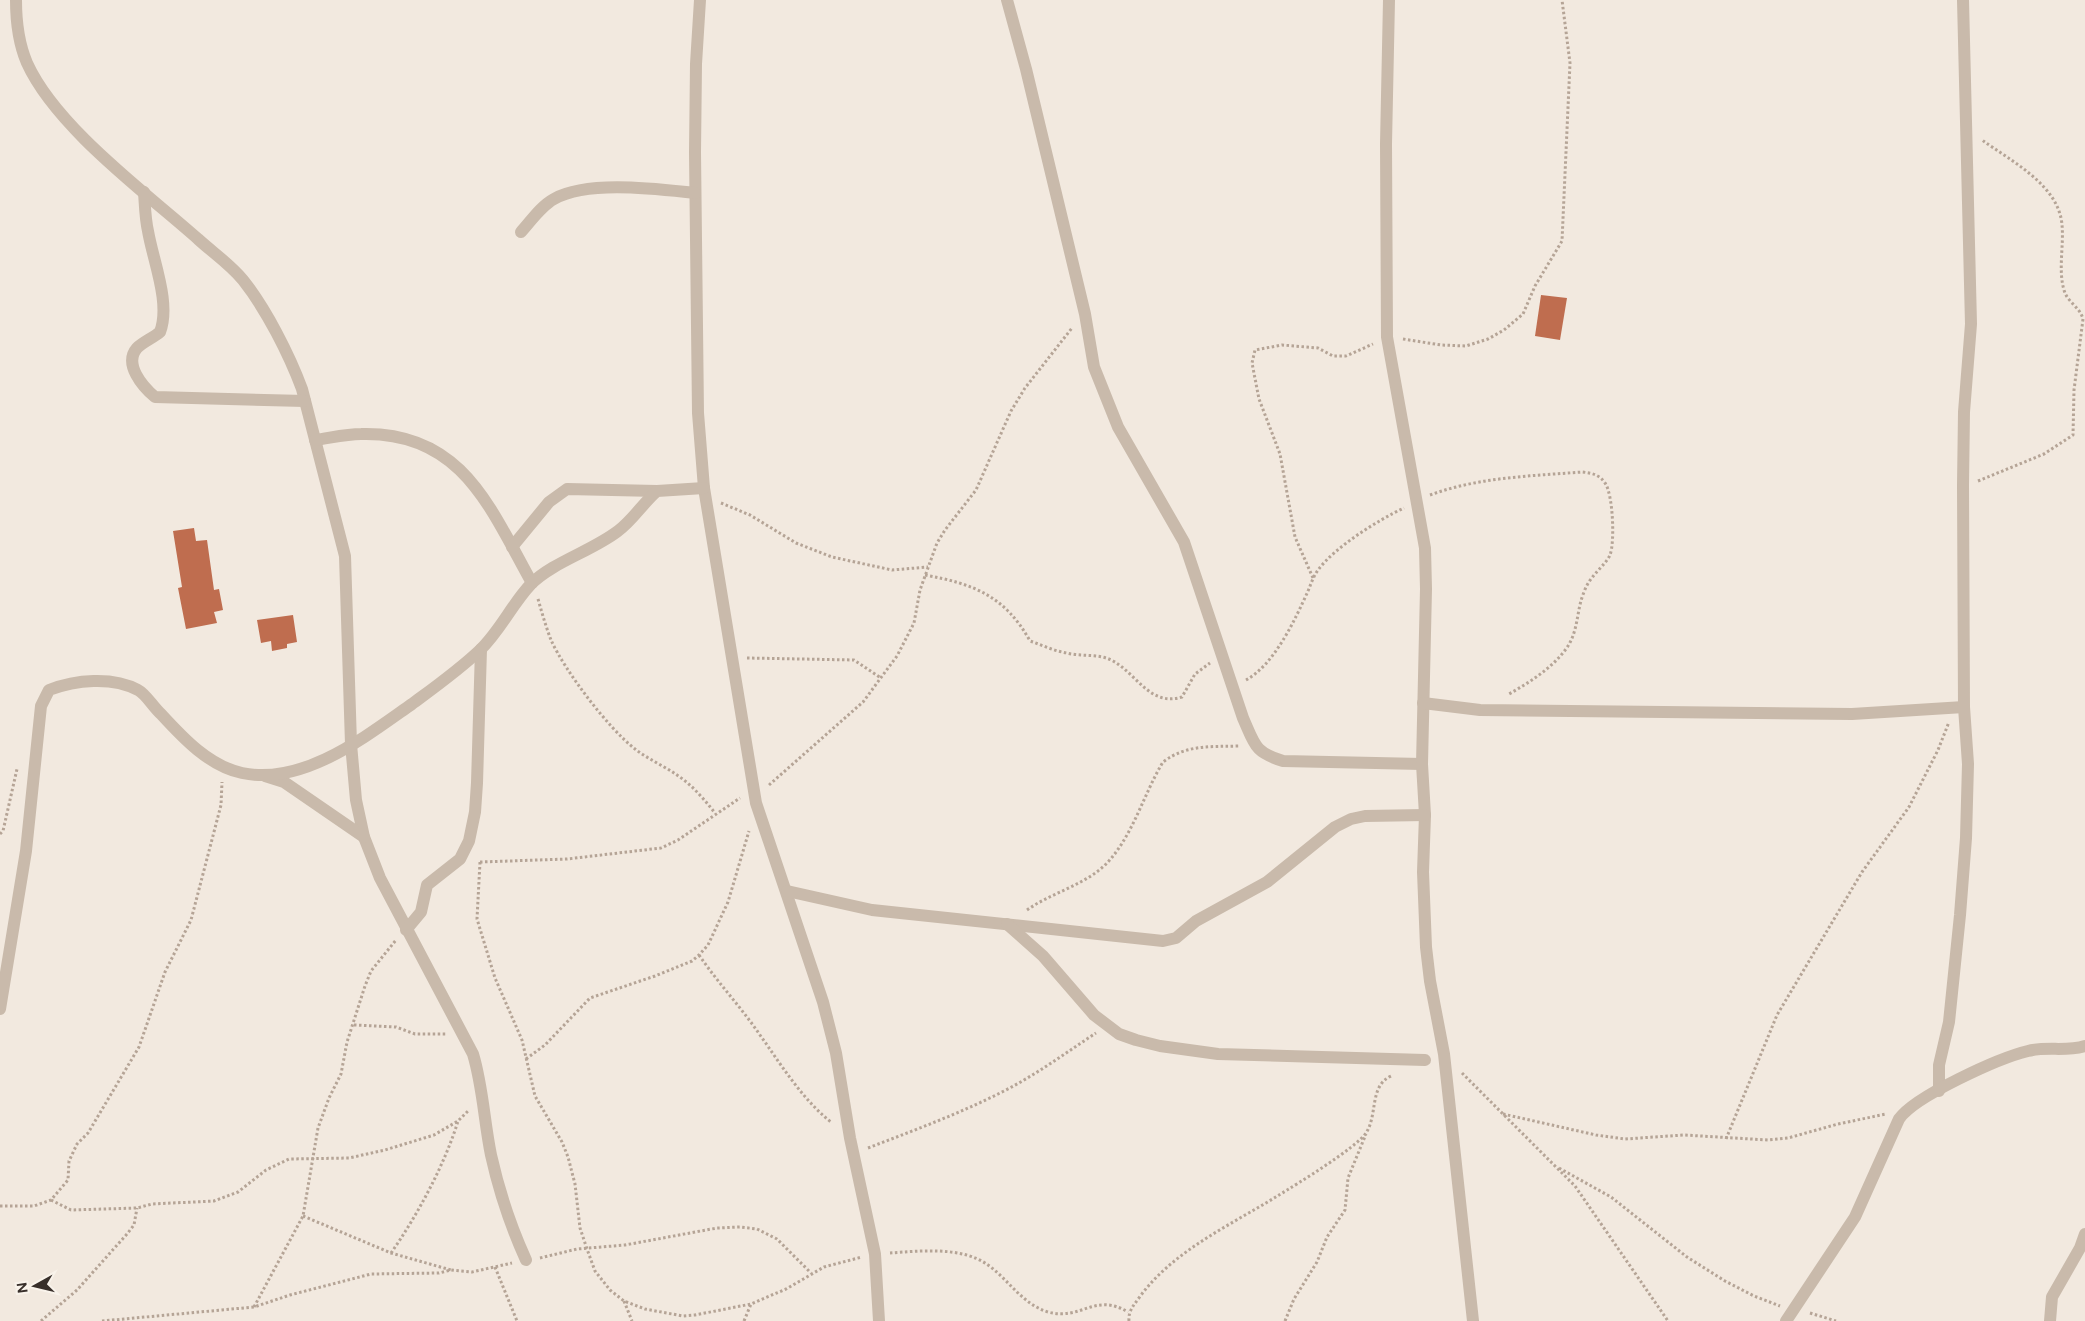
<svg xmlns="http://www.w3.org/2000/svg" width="2085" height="1321" viewBox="0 0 2085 1321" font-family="Figtree,sans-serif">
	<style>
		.building { fill: #bf6d4f }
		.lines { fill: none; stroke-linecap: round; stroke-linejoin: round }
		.path { stroke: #b5a496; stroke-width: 3; stroke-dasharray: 2.5 2.5; stroke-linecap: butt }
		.street { stroke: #c9baab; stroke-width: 12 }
	</style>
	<rect width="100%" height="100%" fill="#f2e9df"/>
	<!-- building -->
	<g class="building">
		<polygon points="1541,295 1567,298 1560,340 1535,336"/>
		<polygon points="194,528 196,541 207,540 214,590 219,589 223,610 214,612 217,623 186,629 178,588 182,587 173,531"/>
		<polygon points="293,615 297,642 287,644 287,648 272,651 271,641 261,643 257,620"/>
	</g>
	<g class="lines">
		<!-- path -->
		<g class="path">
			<polyline points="1403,339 1441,345 1466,346 1488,339 1504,330 1523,314 1535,286 1562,241 1570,63 1562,0"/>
			<path d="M1978 481 2044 454 2073 435 2074 390 2083 319C2080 307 2067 302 2064 290 2058 270 2064 245 2062 225 2059 185 2011 161 1982 140"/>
			<path d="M1430 495C1479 477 1531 476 1582 472 1592 473 1600 475 1605 483 1613 494 1615 542 1610 555 1605 566 1590 575 1584 592 1576 611 1579 631 1566 649 1551 669 1530 682 1509 694"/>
			<polyline points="721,503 750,515 796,543 832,557 892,570 928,567"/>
			<path d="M925 575C974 584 1005 596 1030 641 1042 645 1054 651 1067 653 1082 657 1099 653 1113 661 1137 674 1150 707 1182 697L1195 674 1210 663"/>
			<polyline points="1313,578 1295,537 1280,454 1259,399 1252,363 1255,350 1282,345 1318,348 1333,356 1346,356 1373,344"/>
			<path d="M538 599C542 613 546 627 551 640 565 671 608 728 635 749 648 759 664 766 677 775 692 785 704 799 715 813"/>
			<polyline points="747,658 854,660 881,678"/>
			<path d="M1246 680C1274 665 1295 620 1308 591 1311 584 1313 577 1318 570 1335 547 1378 520 1404 508"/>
			<polyline points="769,785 863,702 897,656 914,623 920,590 937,543 945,530 976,490 1011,411 1025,388 1072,328"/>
			<polyline points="0,834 3,831 17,769"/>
			<polyline points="480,862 477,919 495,978 522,1040 535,1096 562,1142 568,1157 575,1184 580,1228 587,1249 595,1271 610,1290 624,1301 645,1309 683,1316 695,1315 751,1304 786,1289 824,1267 862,1257"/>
			<polyline points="480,862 567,859 661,848 678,840 740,798"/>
			<path d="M1027 910C1051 893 1082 886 1104 866 1132 839 1143 795 1163 762 1187 744 1211 747 1239 746"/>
			<path d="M699 955C718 983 741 1007 760 1035 782 1066 802 1099 832 1123"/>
			<polyline points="354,1025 396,1027 415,1034 447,1034"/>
			<polyline points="526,1059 545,1045 590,998 655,976 692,961 699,955 708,945 728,902 749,831"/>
			<polyline points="1462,1073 1575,1186 1668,1321"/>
			<polyline points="1503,1114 1596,1135 1625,1139 1684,1135 1768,1140 1788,1138 1838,1124 1886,1114"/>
			<polyline points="1726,1139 1777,1015 1862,872 1909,807 1938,750 1949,722"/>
			<path d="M868 1148C912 1131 956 1115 998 1094 1033 1077 1064 1054 1096 1033"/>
			<polyline points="1559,1168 1611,1197 1687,1257 1725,1281 1754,1296 1780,1306"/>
			<polyline points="51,1200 71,1210 137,1208 152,1204 214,1201 238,1192 266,1170 289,1159 349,1158 385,1150 434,1135 458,1121 469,1110"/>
			<polyline points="0,1206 34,1206 51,1200 68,1180 69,1161 77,1144 88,1133 139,1047 165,972 191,920 221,805 222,782"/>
			<polyline points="303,1216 391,1253 451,1270"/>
			<path d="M391 1253C417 1216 445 1164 458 1121"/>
			<path d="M890 1253C920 1251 962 1246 988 1265 1009 1280 1022 1304 1048 1312 1082 1321 1094 1292 1128 1312"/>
			<polyline points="540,1258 577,1249 625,1245 717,1228 740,1227 757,1229 777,1239 811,1273"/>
			<polyline points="495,1267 517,1321"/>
			<polyline points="624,1301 632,1321"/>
			<polyline points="254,1307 303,1216 318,1128 329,1098 341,1074 347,1042 365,986 371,971 396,940"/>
			<polyline points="1810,1313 1836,1321"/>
			<polyline points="41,1321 77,1290 127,1234 134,1225 137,1208"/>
			<polyline points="102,1321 254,1307 290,1295 371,1274 439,1273 451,1270 472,1272 512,1263"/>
			<polyline points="744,1321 751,1304"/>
			<path d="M1129 1321C1128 1310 1135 1304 1141 1295 1176 1249 1231 1225 1279 1195 1297 1184 1356 1148 1366 1133 1378 1115 1369 1086 1391 1076"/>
			<polyline points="1285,1321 1294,1299 1317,1262 1327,1237 1345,1210 1348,1178 1366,1134"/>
		</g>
		<!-- street -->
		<g class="street">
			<path d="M16 0C16 22 18 42 27 63 56 127 145 192 198 239 212 252 230 264 243 280 266 309 289 354 302 389L345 556 351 744 356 800 364 837 380 878 473 1054C483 1087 484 1121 491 1155 499 1191 511 1227 526 1260"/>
			<polyline points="700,0 696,64 695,152 698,413 704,488 756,803 823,1002 836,1053 850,1138 875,1254 879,1321"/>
			<path d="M1007 0 1026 69 1085 314 1094 367 1118 427 1184 542 1243 718C1255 745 1254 752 1283 761L1422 764"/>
			<polyline points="1389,0 1386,144 1387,337 1425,548 1426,589 1422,764 1425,815 1423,872 1426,947 1430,981 1444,1054 1473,1321"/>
			<path d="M144 192C145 205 145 218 148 231 153 261 171 303 160 332 153 338 143 342 137 348 123 364 143 387 155 397L305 401"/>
			<path d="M521 232C531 221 541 206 554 199 588 180 656 189 695 193"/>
			<path d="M315 440C330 438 346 434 361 434 462 431 490 508 532 583"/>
			<polyline points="512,547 549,502 567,489 657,491"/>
			<polyline points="1423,703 1480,710 1852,714 1964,707"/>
			<polyline points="265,776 284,782 364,837"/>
			<polyline points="787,891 872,910 1163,941 1176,938 1196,921 1267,882 1335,827 1351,819 1365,816 1425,815"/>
			<polyline points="1007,924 1043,956 1094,1015 1119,1034 1136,1040 1160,1046 1218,1054 1425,1060"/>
			<polyline points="406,930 421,912 427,885 460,859 469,841 475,812 477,783 481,649"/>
			<path d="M0 1009 26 851 41 706 49 690C75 680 112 676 138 690 146 694 153 707 161 714 183 738 209 766 242 773 303 786 365 737 412 704 435 687 459 670 480 650 500 631 512 604 531 584 553 562 592 551 618 531 633 520 643 503 657 491L704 488"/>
			<polyline points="1939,1091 1939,1065 1949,1022 1960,915 1966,838 1968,764 1964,707 1963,485 1964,412 1971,324 1963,0"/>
			<path d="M1786 1321 1855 1217 1899 1119C1915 1096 1999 1058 2028 1051 2047 1046 2066 1052 2085 1046"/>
			<polyline points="2050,1321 2052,1297 2080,1248 2085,1234"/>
		</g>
	</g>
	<!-- north arrow -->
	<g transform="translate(35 1286) rotate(262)" stroke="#f9f3eb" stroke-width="4" paint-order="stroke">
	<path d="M0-4L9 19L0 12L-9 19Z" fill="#382f2a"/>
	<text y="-8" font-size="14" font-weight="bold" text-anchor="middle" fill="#382f2a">N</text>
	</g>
</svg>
